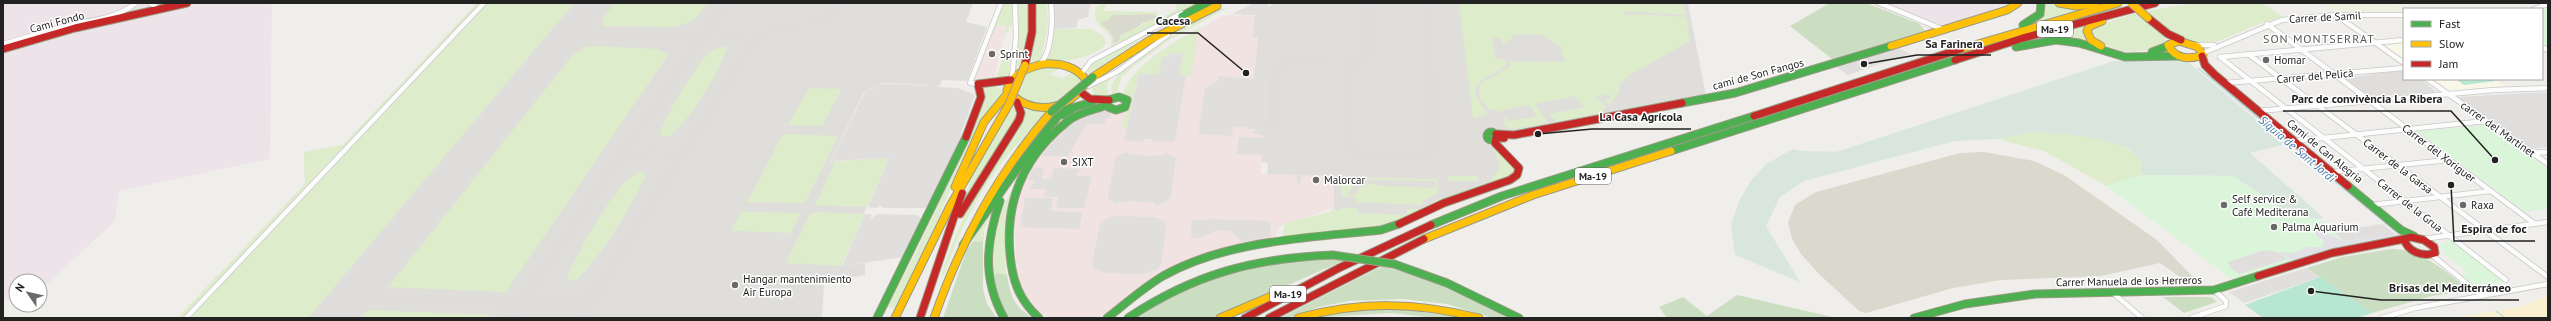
<svg xmlns="http://www.w3.org/2000/svg" width="2551" height="321" viewBox="0 0 2551 321" font-family="'PT Sans',sans-serif">
	<style>
		.residential { fill: #dfdedc }
		.commercial { fill: #f1e3e1 }
		.industrial { fill: #ede4e9 }
		.education { fill: #f8f7e8 }
		.airport { fill: #e0deda }
		.construction { fill: #d9d9cd }
		.farmland { fill: #efefdf }
		.grass { fill: #ddeccb; fill-rule: evenodd }
		.forest { fill: #cbdec1 }
		.wetland { fill: #d9e6de }
		.sand { fill: #f8f0d0 }
		.park { fill: #daf5da }
		.pitch { fill: #b7e6d2 }
		.parking { fill: #e0dfde }
		.plaza { fill: #e2e1e5 }
		.lines { fill: none; stroke-linecap: round; stroke-linejoin: round }
		.stream { stroke: #bfdbe3; stroke-width: 1.5 }
		.taxiway { fill: #dedddc; fill-rule: evenodd }
		.runway { fill: #dedddc; fill-rule: evenodd }
		.street-casing { stroke: #c9c8c7; stroke-width: 6 }
		.fast-casing { stroke: #999a82; stroke-width: 9 }
		.slow-casing { stroke: #999a82; stroke-width: 9 }
		.jam-casing { stroke: #999a82; stroke-width: 9 }
		.street { stroke: #fdfcfc; stroke-width: 4.5 }
		.fast { stroke: #4caf50; stroke-width: 7 }
		.slow { stroke: #ffc107; stroke-width: 7 }
		.jam { stroke: #c62828; stroke-width: 7 }
		.fast-bridge-casing { stroke: #a79c86; stroke-width: 9; stroke-linecap: butt }
		.slow-bridge-casing { stroke: #a79c86; stroke-width: 9; stroke-linecap: butt }
		.fast-bridge { stroke: #4caf50; stroke-width: 7 }
		.slow-bridge { stroke: #ffc107; stroke-width: 7 }
		.poi-dot { fill: #6a6968; stroke: #fff; stroke-width: 1.5 }
		.labels { text-anchor: middle; stroke-width: 3; stroke-linejoin: round; paint-order: stroke }
		.shield { fill: #fff; stroke: #646464; stroke-width: 1 }
		.shield-label { font-size: 10px; font-weight: bold; fill: #222 }
		.street-label { font-size: 11px; fill: #222; stroke: #fff }
		.poi-label { font-size: 11px; fill: #222; stroke: #fff; text-anchor: start }
		.neighbourhood-label { font-size: 12px; letter-spacing: 1px; fill: #555; stroke: #fff }
		.water-label { font-size: 12px; font-style: italic; fill: #4a7aab; stroke: #fff }
		.leader { fill: none; stroke: #222; stroke-width: 1.5 }
		.callout-dot { fill: #222; stroke: #fff; stroke-width: 1.5 }
		.callout-label { font-size: 12px; text-anchor: middle; font-weight: bold; fill: #222; stroke: #fff; stroke-width: 3; stroke-linejoin: round; paint-order: stroke }
	</style>
	<rect width="100%" height="100%" fill="#f0eeeb"/>
	<!-- residential -->
	<g class="residential">
		<polygon points="2404,70 2404,79 2421,79 2436,92 2370,97 2344,78"/>
		<polygon points="2548,92 2548,147 2532,149 2458,97"/>
	</g>
	<!-- commercial -->
	<g class="commercial">
		<polygon points="1224,15 1272,16 1261,174 1341,170 1337,207 1278,227 1276,239 1233,247 1173,266 1098,318 1049,318 1026,304 1017,275 1013,209 1027,176 1041,155 1067,123 1104,109 1123,111 1133,80 1181,40"/>
		<polygon points="994,26 1006,26 1004,34 1007,35 1001,42 1003,44 993,82 973,82"/>
	</g>
	<!-- industrial -->
	<g class="industrial">
		<polygon points="3,3 146,3 155,9 3,47"/>
		<polygon points="190,3 272,3 270,159 119,191 115,221 42,289 40,290 40,281 16,281 16,297 3,301 3,50 49,36"/>
		<polygon points="1869,3 2012,3 1930,30 1921,23"/>
	</g>
	<!-- education -->
	<g class="education">
		<polygon points="2404,43 2404,59 2385,46"/>
		<polygon points="2433,79 2494,79 2505,86 2450,91"/>
	</g>
	<!-- airport -->
	<g class="airport">
		<polygon points="477,3 973,3 966,22 987,27 967,81 942,80 940,85 883,83 864,92 830,162 888,158 841,266 865,263 865,275 824,282 822,318 178,318 305,184 304,152 343,145"/>
		<polygon points="1275,3 1688,3 1706,96 1507,135 1501,130 1485,131 1482,138 1508,160 1513,174 1410,216 1334,234 1334,181 1332,181 1332,176 1301,175 1300,183 1297,183 1297,175 1267,174 1268,166 1267,163 1262,162 1262,155 1237,154 1239,137 1263,138 1268,80 1254,79 1258,38 1253,37 1255,15"/>
	</g>
	<!-- construction -->
	<g class="construction">
		<polygon points="1153,14 1158,17 1141,24 1141,26 1120,36 1121,40 1113,44 1113,37 1100,24 1112,15"/>
		<polygon points="1984,152 2034,161 2064,175 2157,240 2199,283 2198,286 2194,287 2160,263 2101,276 2001,280 1953,288 1866,313 1859,311 1819,274 1801,254 1792,239 1788,222 1795,205 1816,192 1960,153"/>
	</g>
	<!-- farmland -->
	<polygon class="farmland" points="2321,3 2391,3 2404,10 2404,12 2337,12"/>
	<!-- grass -->
	<g class="grass">
		<polygon points="477,3 481,3 182,318 177,318 305,184 304,152 343,145"/>
		<polygon points="487,3 574,3 308,318 189,318"/>
		<polygon points="615,3 708,3 693,21 675,27 604,26 602,23 604,20 602,19"/>
		<polygon points="1003,3 1012,3 1012,26 1009,26 1009,31 1004,34 1007,26 997,25 991,37"/>
		<path d="M1017 3H1026C1028 23 1028 55 1015 72L1018 40Z"/>
		<polygon points="1036,3 1047,3 1048,27 1040,63 1031,65 1037,21"/>
		<path d="M1106 3 1104 11 1158 12 1157 15 1164 16 1176 10 1177 3H1201L1111 47V37C1103 26 1090 23 1097 6ZM1153 14 1157 17 1119 36 1121 40 1114 44 1111 32 1101 24V22L1109 20 1112 15Z"/>
		<path d="M1459 3H1683L1686 15 1625 11 1624 14 1631 16 1636 14 1686 17 1690 41 1631 74 1620 84V90L1610 105 1603 100 1611 98 1609 94 1595 97 1606 106 1602 113 1556 122 1549 114 1584 107 1575 96 1535 104 1548 123 1511 129 1504 125 1505 115 1509 121 1537 116 1529 105 1501 110 1503 113 1489 109 1479 97 1480 84 1509 67 1511 61 1564 62 1561 47 1543 35 1512 34 1513 38 1502 44 1501 38H1493L1495 59H1504L1507 64C1499 75 1467 79 1477 98 1480 104 1485 109 1488 114L1473 119Z"/>
		<polygon points="2043,3 2101,4 2031,24 2044,13"/>
		<path d="M2194 3H2262L2284 17C2216 32 2212 70 2146 11Z"/>
		<polygon points="1225,7 1227,8 1171,39 1133,67 1122,77 1116,94 1112,95 1111,85 1118,75 1182,29"/>
		<path d="M2137 13 2162 34 2165 38 2164 44C2139 56 2107 55 2091 31L2095 26Z"/>
		<path d="M2099 20 2089 24 2084 30C2088 56 2149 61 2166 50L2171 53 2129 56 2081 42 2054 38 2009 46Z"/>
		<polygon points="1161,26 1087,75 1089,67 1095,62"/>
		<path d="M1199 28 1191 77 1179 75 1183 53H1170L1159 75 1139 74 1127 128H1122L1126 109 1131 104 1130 99 1123 94C1131 66 1174 42 1199 28Z"/>
		<path d="M1054 29H1092L1104 37 1106 44C1091 59 1068 61 1048 62L1047 51Z"/>
		<polygon points="595,46 658,49 668,55 506,292 388,287 573,55 586,47"/>
		<path d="M728 47C714 79 696 112 670 136H660C660 123 696 67 706 55 711 49 720 47 728 47Z"/>
		<polygon points="1003,57 1009,60 1009,76 1006,81 995,82"/>
		<path d="M1041 67H1061L1050 75 1063 78 1074 71 1082 82C1055 103 1052 110 1017 99L1011 85 1023 73Z"/>
		<polygon points="1110,79 1107,88 1109,97 1094,98 1092,86"/>
		<polygon points="990,86 1001,89 1004,93 972,138 936,223 895,308 886,307 915,254 954,171 981,87"/>
		<polygon points="809,88 842,89 822,126 788,125"/>
		<polygon points="1013,105 1017,111 1016,121 964,198 972,177"/>
		<path d="M1023 109 1045 111C1035 128 1019 141 1007 156 978 192 959 232 944 275H941C960 215 992 163 1023 109Z"/>
		<path d="M1064 117 1067 118 1013 192 1005 267 1007 275 998 273 993 275C990 225 1010 184 1040 145 1047 135 1054 125 1064 117Z"/>
		<path d="M2032 132C2061 133 2122 134 2140 160 2142 163 2142 170 2142 175L2106 186 2044 151 1997 139Z"/>
		<polygon points="783,134 838,136 805,203 747,202"/>
		<polygon points="1492,145 1515,168 1511,177 1412,217 1381,227 1282,239 1285,223 1330,212 1334,208 1338,211 1343,208 1358,208 1358,213 1407,215 1407,209 1420,209 1437,200 1489,182 1500,168"/>
		<polygon points="889,158 867,207 815,205 834,164 831,162"/>
		<path d="M642 171 646 175C628 213 607 247 579 278L575 281 568 280 567 276C578 253 617 177 642 171Z"/>
		<polygon points="1448,176 1478,176 1478,181 1449,181 1447,180"/>
		<path d="M1341 177 1437 179 1438 193 1424 200 1422 205 1356 202V197L1341 196ZM1365 180 1435 181 1436 188 1382 186 1371 183 1359 188 1354 196 1348 194 1354 184Z"/>
		<polygon points="994,209 984,230 984,241 973,242 967,249"/>
		<polygon points="741,212 799,213 800,214 791,233 731,231"/>
		<polygon points="815,212 865,214 841,266 786,263 809,215"/>
		<polygon points="368,310 490,315 487,318 361,318"/>
	</g>
	<!-- forest -->
	<g class="forest">
		<polygon points="1830,3 1866,3 1920,24 1925,31 1832,59 1790,26"/>
		<polygon points="983,241 983,289 987,304 997,318 943,318 967,249 973,242"/>
		<path d="M2391 249C2421 249 2447 272 2469 290L2432 296 2372 313 2307 268 2342 257Z"/>
		<polygon points="1321,258 1345,260 1213,318 1135,318 1180,290 1239,268"/>
		<polygon points="1383,266 1443,284 1514,318 1493,318 1447,304 1402,299 1349,301 1319,307 1288,318 1280,318"/>
		<path d="M998 273 1007 275C1011 297 1013 306 1033 318H1009C999 307 992 290 993 275Z"/>
		<polygon points="1737,295 1837,318 1667,318 1659,307 1683,297 1707,316"/>
		<polygon points="2163,297 2211,297 2217,302 2184,313"/>
		<polygon points="1392,308 1465,318 1435,318 1391,313 1312,318 1350,310"/>
	</g>
	<!-- wetland -->
	<path class="wetland" d="M2174 57 2189 63 2285 144 2250 153 2324 218 2316 219 2291 215 2233 176 2142 175 2141 161 2128 148 2099 139 2065 134 2032 132 1997 139 1955 141 1804 181 1780 197 1766 226 1800 282 1735 255 1731 225 1739 201 1750 182 1766 164 1793 149C1807 153 1822 150 1836 152L2114 61Z"/>
	<!-- sand -->
	<polygon class="sand" points="2548,296 2548,318 2452,318 2519,307"/>
	<!-- park -->
	<g class="park">
		<polygon points="2548,8 2548,49 2542,45 2542,10"/>
		<polygon points="2487,125 2548,168 2548,209 2524,212 2416,131"/>
		<polygon points="2142,175 2233,176 2291,215 2316,219 2343,230 2333,232 2351,246 2327,251 2233,280 2106,186"/>
		<polygon points="2453,240 2505,281 2474,288 2459,275 2469,273 2444,254 2440,245"/>
	</g>
	<!-- pitch -->
	<g class="pitch">
		<polygon points="2456,79 2492,79 2496,81 2464,85"/>
		<polygon points="2320,277 2372,313 2357,318 2263,318 2245,305"/>
	</g>
	<!-- parking -->
	<g class="parking">
		<polygon points="1054,3 1091,3 1088,17 1078,20 1076,28 1054,29"/>
		<polygon points="1254,3 1268,3 1268,8 1255,15 1232,14"/>
		<polygon points="1898,47 1910,54 1848,75 1835,66"/>
		<polygon points="1170,53 1183,53 1179,75 1186,75 1175,141 1153,142 1153,139 1143,139 1143,142 1124,140 1139,74 1159,75 1162,57 1169,57"/>
		<polygon points="1218,76 1268,80 1264,136 1252,133 1257,129 1247,129 1247,127 1233,127 1232,136 1198,134 1205,88 1218,80"/>
		<polygon points="882,84 939,85 939,87 958,88 975,95 954,153 928,206 925,208 884,208 881,206 876,208 868,207 889,158 831,161 865,92"/>
		<polygon points="1102,111 1111,112 1110,118 1106,118 1105,123 1101,124 1086,124 1068,156 1041,156 1074,119"/>
		<polygon points="1129,152 1129,154 1147,156 1163,155 1166,153 1176,158 1171,197 1165,203 1154,206 1155,203 1132,201 1119,202 1118,204 1109,200 1108,195 1115,159 1121,154"/>
		<polygon points="1034,168 1044,168 1042,179 1051,179 1054,168 1079,169 1077,176 1092,176 1084,208 1056,208 1058,197 1044,197 1046,189 1030,189 1035,180 1028,179"/>
		<polygon points="1025,198 1053,198 1051,211 1083,212 1079,229 1020,227"/>
		<polygon points="865,214 872,214 870,219 878,214 917,215 921,218 903,257 842,266"/>
		<polygon points="1115,216 1155,217 1165,222 1166,228 1161,264 1157,270 1142,274 1104,273 1094,268 1092,263 1100,225 1106,219"/>
		<polygon points="1208,219 1268,221 1271,224 1270,235 1269,237 1242,242 1230,231 1218,230 1199,238 1190,238 1192,221"/>
		<polygon points="2383,224 2397,235 2344,241 2332,231"/>
		<polygon points="731,231 791,233 782,251 721,249"/>
		<polygon points="2264,250 2278,252 2288,259 2239,274 2230,267 2228,262"/>
		<polygon points="2306,268 2320,277 2244,303 2229,292"/>
	</g>
	<!-- plaza -->
	<polygon class="plaza" points="2316,229 2344,241 2401,234 2401,237 2327,251 2294,261 2278,252 2294,253 2308,247 2323,247 2324,241 2316,235"/>
	<g class="lines">
		<!-- stream -->
		<g class="stream">
			<polyline points="2198,68 2395,231"/>
			<polyline points="2496,311 2505,318"/>
		</g>
		<!-- taxiway -->
		<g class="taxiway">
			<path d="M719 3H731L718 25C731 36 806 23 822 15 826 13 828 7 831 3H843L832 20 814 27 783 31 768 37 756 47 589 318H573L579 308 564 311 525 309 519 318H503L509 309 373 303 371 299 373 295 379 294 516 298 692 43 592 40 576 34 572 23 574 20H582L586 29 594 32 697 34ZM712 32C722 41 742 37 755 35L745 45 677 152 654 147 632 150 706 41 713 37 710 34ZM646 156H661L668 158 669 165 591 289C567 301 559 299 532 298L622 165Z"/>
			<path d="M1362 3H1374L1375 56 1354 70 1356 147C1368 153 1420 160 1428 148L1420 3H1432L1442 148 1436 157C1409 167 1370 165 1344 152L1342 149 1343 67 1284 66 1280 127 1273 131 1266 127 1273 61C1300 52 1331 65 1359 57L1363 55Z"/>
		</g>
		<!-- runway -->
		<polygon class="runway" points="579,3 609,3 358,318 317,318 322,308"/>
		<!-- street casing -->
		<g class="street-casing">
			<g id="street">
				<polyline points="150,3 159,9"/>
				<polyline points="1879,3 1942,29"/>
				<polyline points="2534,9 2548,4"/>
				<polyline points="2336,15 2404,63"/>
				<polyline points="2267,24 2535,224"/>
				<path d="M3 44C24 38 45 31 66 26 91 20 116 19 136 3"/>
				<polyline points="2195,45 2214,45"/>
				<polyline points="2542,47 2548,50"/>
				<polyline points="2203,53 2282,20 2336,15 2404,15"/>
				<polyline points="2248,54 2548,277"/>
				<polyline points="2220,57 2506,280"/>
				<polyline points="2220,57 2404,40"/>
				<path d="M1040 64C1052 52 1053 20 1051 3"/>
				<polyline points="1082,73 1091,61 1182,13"/>
				<polyline points="1012,78 1016,37 1015,3"/>
				<polyline points="2427,79 2548,164"/>
				<polyline points="2225,83 2404,68"/>
				<polyline points="978,84 970,83 1001,3"/>
				<polyline points="1088,86 1117,72 1168,35"/>
				<polyline points="2258,111 2494,90 2548,88"/>
				<polyline points="2294,141 2486,121"/>
				<polyline points="2532,153 2548,152"/>
				<polyline points="2332,172 2448,160"/>
				<polyline points="2372,205 2490,191"/>
				<polyline points="2423,239 2548,222"/>
				<polyline points="2432,255 2482,296"/>
				<polyline points="2112,292 2142,318"/>
				<polyline points="186,318 484,3"/>
				<polyline points="2191,318 2226,306 2226,301 2214,290"/>
				<polyline points="2382,318 2415,308 2548,284"/>
			</g>
		</g>
		<!-- fast casing -->
		<g class="fast-casing">
			<g id="fast">
				<polyline points="1182,16 1207,3"/>
				<polyline points="2023,25 2040,14 2041,3"/>
				<polyline points="2016,47 2056,40 2079,43 2125,57 2180,56"/>
				<polyline points="2152,52 2168,46"/>
				<polygon points="1119,97 1127,100 1125,107 1116,110 1108,107 1108,100"/>
				<polyline points="1682,103 1735,93 1891,46"/>
				<polyline points="1063,115 1075,107 1092,102"/>
				<circle cx="1491" cy="136" r="4"/>
				<polyline points="1671,151 1955,60"/>
				<polyline points="2348,186 2401,230 2414,236"/>
				<path d="M1000 201C986 242 982 279 1004 318"/>
				<polyline points="1431,225 1502,196 1754,116"/>
				<polyline points="963,245 1022,162 1069,102"/>
				<polyline points="1394,264 1447,283 1519,318"/>
				<polyline points="877,318 966,137"/>
				<path d="M1039 318C1019 300 1012 280 1010 254 1005 200 1025 155 1068 121 1079 112 1094 110 1107 105"/>
				<path d="M1107 318C1125 304 1143 288 1163 276 1227 240 1309 238 1381 230L1399 224"/>
				<path d="M1128 318C1194 274 1254 258 1333 255"/>
				<polyline points="1914,318 1965,304 2035,294 2214,290 2258,276"/>
			</g>
		</g>
		<!-- slow casing -->
		<g class="slow-casing">
			<g id="slow">
				<polyline points="2059,3 2076,6 2095,4"/>
				<path d="M2179 41 2198 47 2203 55C2189 60 2175 59 2168 45Z"/>
				<polyline points="1891,46 2007,10 2018,3"/>
				<polyline points="2101,46 2091,40 2087,31 2090,26 2102,21"/>
				<polyline points="1961,49 2118,3"/>
				<path d="M1043 64C1061 63 1076 66 1087 81 1069 112 1031 117 1007 90 1013 73 1027 68 1043 64Z"/>
				<polyline points="1093,77 1150,40 1217,6"/>
				<polyline points="955,187 984,122 1008,93"/>
				<polyline points="1424,239 1533,195 1671,151"/>
				<polyline points="895,318 950,206 1009,104"/>
				<path d="M934 318C962 239 996 176 1051 112"/>
				<polyline points="1220,318 1281,292"/>
				<path d="M1298 318C1360 301 1417 302 1479 318"/>
			</g>
		</g>
		<!-- jam casing -->
		<g class="jam-casing">
			<g id="jam">
				<polyline points="2148,18 2168,34 2181,40"/>
				<polyline points="3,49 75,28 187,3"/>
				<polyline points="2202,56 2205,65 2215,75 2348,186"/>
				<polyline points="1955,60 2023,38 2155,3"/>
				<polyline points="1025,65 1032,32 1032,3"/>
				<polyline points="1082,93 1090,99 1109,100"/>
				<polyline points="1754,116 1961,49"/>
				<polyline points="1496,134 1514,135 1682,103"/>
				<polyline points="966,137 981,97 978,84 1011,80"/>
				<polyline points="960,214 1019,120 1021,113 1017,102"/>
				<polyline points="1399,224 1444,203 1510,180 1517,175 1519,168 1495,143 1496,138 1504,138"/>
				<path d="M2411 237 2424 240 2434 247 2435 253C2422 257 2408 252 2404 239Z"/>
				<polyline points="2258,276 2332,253 2404,239"/>
				<polyline points="920,318 962,193"/>
				<polyline points="1245,318 1339,268 1431,225"/>
				<polyline points="1269,318 1424,239"/>
			</g>
		</g>
		<!-- street -->
		<use href="#street" class="street"/>
		<!-- fast -->
		<use href="#fast" class="fast"/>
		<!-- slow -->
		<use href="#slow" class="slow"/>
		<!-- jam -->
		<use href="#jam" class="jam"/>
		<!-- fast-bridge casing -->
		<g class="fast-bridge-casing">
			<g id="fast-bridge">
				<polyline points="1051,112 1093,77"/>
				<polyline points="1333,255 1394,264"/>
			</g>
		</g>
		<!-- slow-bridge casing -->
		<g class="slow-bridge-casing">
			<g id="slow-bridge">
				<polyline points="2131,3 2148,18"/>
				<polyline points="1009,104 1025,65"/>
			</g>
		</g>
		<!-- fast-bridge -->
		<use href="#fast-bridge" class="fast-bridge"/>
		<!-- slow-bridge -->
		<use href="#slow-bridge" class="slow-bridge"/>
	</g>
	<!-- markers -->
	<g class="poi-dot">
		<circle cx="992" cy="54" r="4"/>
		<circle cx="2266" cy="60" r="4"/>
		<circle cx="1064" cy="162" r="4"/>
		<circle cx="1316" cy="180" r="4"/>
		<circle cx="2224" cy="205" r="4"/>
		<circle cx="2463" cy="205" r="4"/>
		<circle cx="2274" cy="227" r="4"/>
		<circle cx="735" cy="285" r="4"/>
	</g>
	<g class="labels">
		<!-- shield labels -->
		<g class="shield">
			<rect x="2037" y="21" width="36" height="16" rx="3"/>
			<rect x="1575" y="168" width="36" height="16" rx="3"/>
			<rect x="1270" y="286" width="36" height="16" rx="3"/>
		</g>
		<g class="shield-label">
			<text x="2055" y="33">Ma-19</text>
			<text x="1593" y="180">Ma-19</text>
			<text x="1288" y="298">Ma-19</text>
		</g>
		<!-- street labels -->
		<g class="street-label">
			<text transform="translate(2325 17) rotate(-3)" y="4">Carrer de Samil</text>
			<text transform="translate(57 22) rotate(-15)" y="4">Camí Fondo</text>
			<text transform="translate(1758 74) rotate(-15)" y="4">camí de Son Fangos</text>
			<text transform="translate(2315 76) rotate(-5)" y="4">Carrer del Pelicà</text>
			<text transform="translate(2498 129) rotate(35)" y="4">carrer del Martinet</text>
			<text transform="translate(2325 151) rotate(39)" y="4">Camí de Can Alegria</text>
			<text transform="translate(2439 153) rotate(37)" y="4">Carrer del Xoriguer</text>
			<text transform="translate(2398 166) rotate(37)" y="4">Carrer de la Garsa</text>
			<text transform="translate(2410 205) rotate(38)" y="4">Carrer de la Grua</text>
			<text transform="translate(2129 281) rotate(-1)" y="4">Carrer Manuela de los Herreros</text>
		</g>
		<!-- poi labels -->
		<g class="poi-label">
			<text x="1000" y="58">Sprint</text>
			<text x="2274" y="64">Homar</text>
			<text x="1072" y="166">SIXT</text>
			<text x="1324" y="184">Malorcar</text>
			<text x="2232" y="203">Self service &amp;<tspan x="2232" dy="13">Café Mediterana</tspan></text>
			<text x="2471" y="209">Raxa</text>
			<text x="2282" y="231">Palma Aquarium</text>
			<text x="743" y="283">Hangar mantenimiento<tspan x="743" dy="13">Air Europa</tspan></text>
		</g>
		<!-- neighbourhood labels -->
		<g class="neighbourhood-label">
			<text x="2319" y="43">SON MONTSERRAT</text>
		</g>
		<!-- water labels -->
		<g class="water-label">
			<text transform="translate(2297 149) rotate(40)" y="4">Síquia de Sant Jordi</text>
		</g>
	</g>
	<!-- callouts -->
	<path class="leader" d="M1246 73L1198 33H1147M1864 64L1917 55H1991M2495 160L2451 111H2283M1538 134L1592 129H1691M2451 185L2454 241H2535M2311 291L2381 300H2519"/>
	<g class="callout-dot">
		<circle cx="1246" cy="73" r="4"/>
		<circle cx="1864" cy="64" r="4"/>
		<circle cx="2495" cy="160" r="4"/>
		<circle cx="1538" cy="134" r="4"/>
		<circle cx="2451" cy="185" r="4"/>
		<circle cx="2311" cy="291" r="4"/>
	</g>
	<g class="callout-label">
		<text x="1173" y="25">Cacesa</text>
		<text x="1954" y="48">Sa Farinera</text>
		<text x="2367" y="103">Parc de convivència La Ribera</text>
		<text x="1641" y="121">La Casa Agrícola</text>
		<text x="2494" y="233">Espira de foc</text>
		<text x="2450" y="292">Brisas del Mediterráneo</text>
	</g>
	<!-- border -->
	<rect width="2551" height="321" fill="none" stroke="#222222" stroke-width="8"/>
	<!-- legend -->
	<rect x="2403" y="8" width="140" height="72" fill="#ffffff" stroke="#a7a7a7"/>
	<rect x="2411" y="21" width="20" height="6" fill="#4caf50" stroke="#a7a7a7"/>
	<text x="2439" y="28" font-size="12" fill="#222222">Fast</text>
	<rect x="2411" y="41" width="20" height="6" fill="#ffc107" stroke="#a7a7a7"/>
	<text x="2439" y="48" font-size="12" fill="#222222">Slow</text>
	<rect x="2411" y="61" width="20" height="6" fill="#c62828" stroke="#a7a7a7"/>
	<text x="2439" y="68" font-size="12" fill="#222222">Jam</text>
	<!-- north arrow -->
	<g transform="translate(28 293) rotate(304)"><circle r="19" fill="#ffffff" stroke="#a7a7a7"/>
	<path d="M0-3L7 15L0 10L-7 15Z" fill="#6a6968"/>
	<text y="-6" font-size="11" font-weight="bold" text-anchor="middle" fill="#222222">N</text>
	</g>
</svg>
